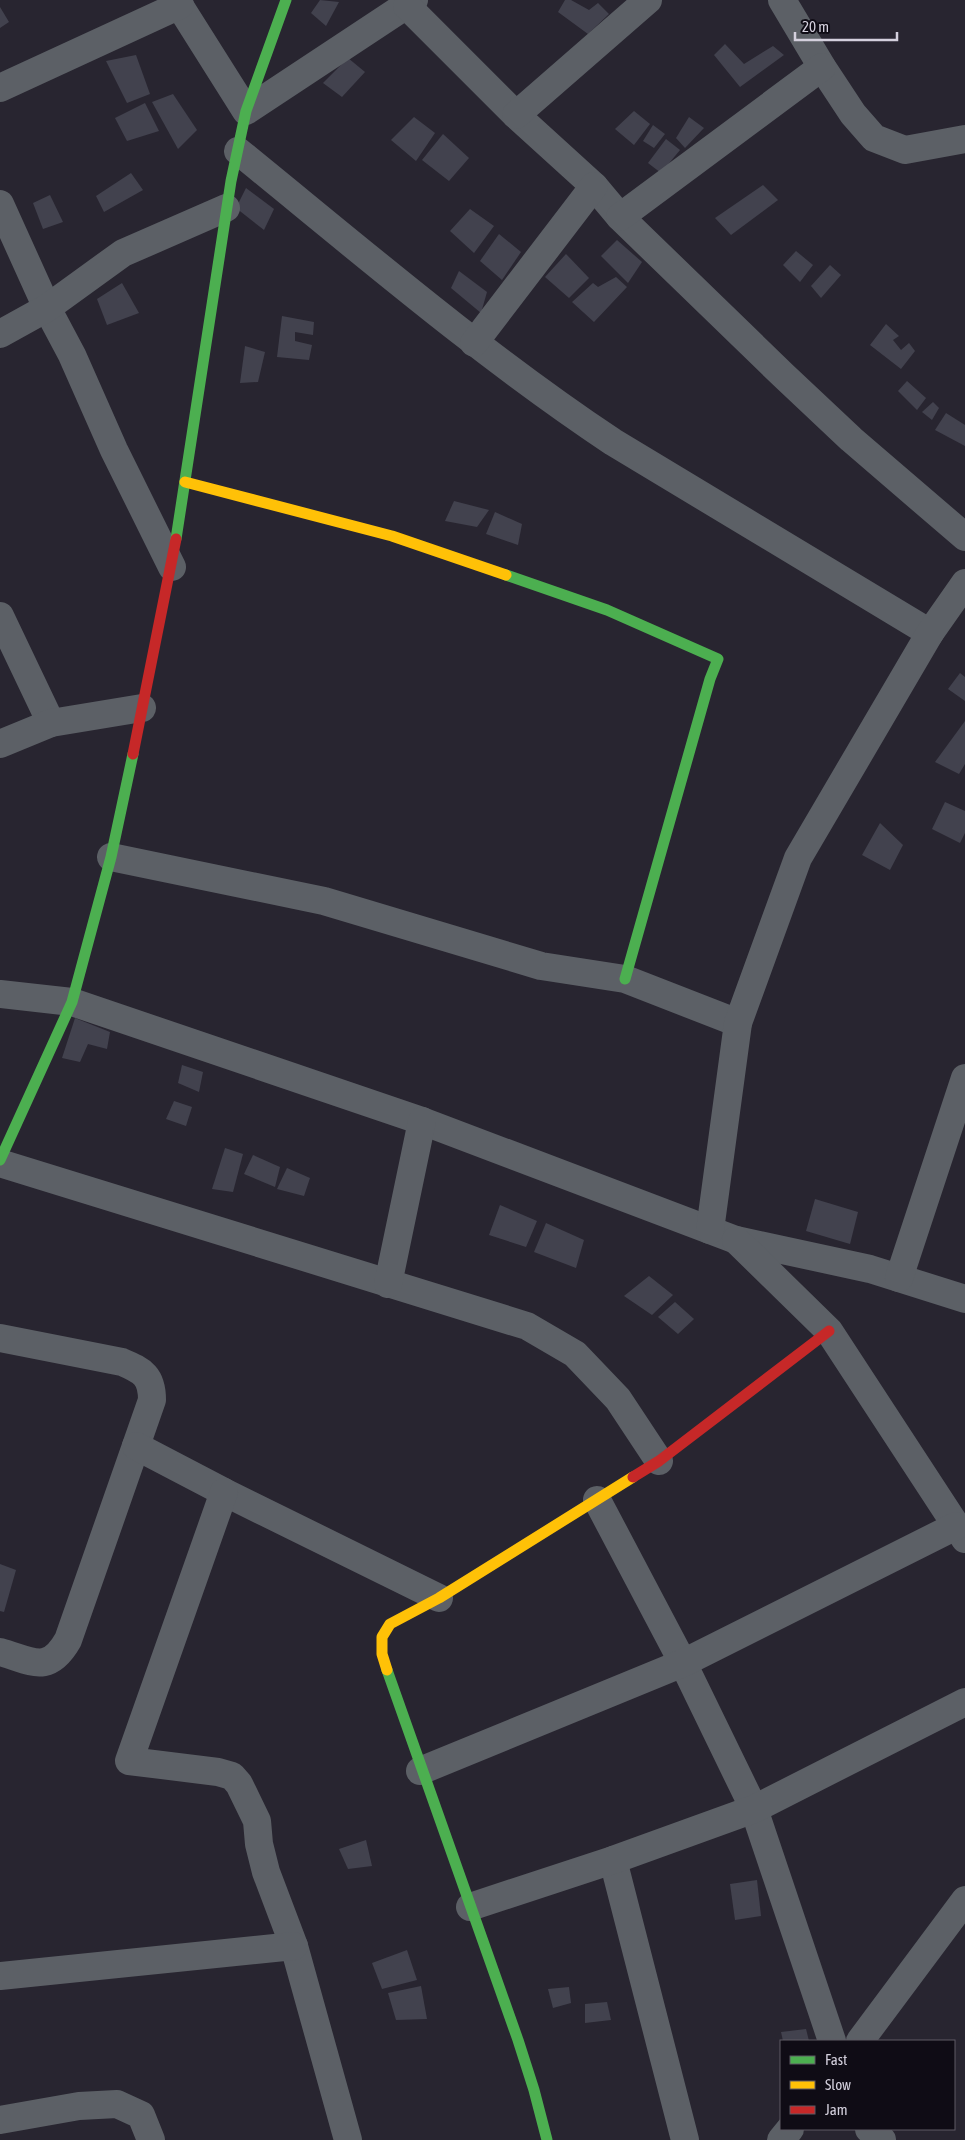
<svg xmlns="http://www.w3.org/2000/svg" width="965" height="2140" viewBox="0 0 965 2140" font-family="'Asap Condensed',sans-serif">
	<style>
		.building { fill: #42424e }
		.lines { fill: none; stroke-linecap: round; stroke-linejoin: round }
		.street { stroke: #5c6066; stroke-width: 28 }
		.fast { stroke: #4caf50; stroke-width: 11 }
		.slow { stroke: #ffc107; stroke-width: 11 }
		.jam { stroke: #c62828; stroke-width: 11 }
	</style>
	<rect width="100%" height="100%" fill="#282530"/>
	<!-- building -->
	<g class="building">
		<polygon points="320,0 339,2 326,26 311,13"/>
		<polygon points="565,0 571,0 589,10 598,3 609,14 588,34 558,12"/>
		<polygon points="0,7 9,22 0,28"/>
		<polygon points="725,44 744,64 773,46 784,55 740,87 714,55"/>
		<polygon points="136,55 150,94 127,103 106,61"/>
		<polygon points="348,58 365,72 342,97 323,83"/>
		<polygon points="173,94 197,130 178,149 152,102"/>
		<polygon points="145,103 159,131 127,141 115,118"/>
		<polygon points="634,111 650,124 634,145 615,129"/>
		<polygon points="414,117 435,133 416,161 391,140"/>
		<polygon points="689,117 704,128 685,148 676,138"/>
		<polygon points="653,125 665,134 654,148 643,141"/>
		<polygon points="443,134 469,158 449,181 422,160"/>
		<polygon points="666,139 680,150 661,173 648,163"/>
		<polygon points="131,173 143,190 104,212 96,196"/>
		<polygon points="763,185 778,200 731,235 715,218"/>
		<polygon points="246,188 274,209 264,230 236,208"/>
		<polygon points="50,195 63,222 43,229 33,203"/>
		<polygon points="470,209 494,226 474,253 450,231"/>
		<polygon points="499,234 521,252 502,280 480,261"/>
		<polygon points="617,240 642,262 628,283 601,256"/>
		<polygon points="796,251 813,265 800,282 783,265"/>
		<polygon points="566,254 589,278 569,298 545,277"/>
		<polygon points="830,265 841,275 821,298 811,286"/>
		<polygon points="459,271 487,292 481,313 451,288"/>
		<polygon points="616,277 627,287 594,322 572,302 593,283 598,287"/>
		<polygon points="122,283 139,313 107,325 97,299"/>
		<polygon points="282,316 314,322 313,335 295,332 295,341 312,345 309,360 277,357"/>
		<polygon points="886,324 899,336 893,340 901,350 909,343 915,351 901,369 870,345"/>
		<polygon points="245,346 265,352 258,382 240,383"/>
		<polygon points="907,381 926,398 917,410 898,391"/>
		<polygon points="933,402 939,408 932,420 922,412"/>
		<polygon points="946,413 965,425 965,446 935,430"/>
		<polygon points="454,501 489,510 477,527 445,521"/>
		<polygon points="495,512 522,524 518,545 486,534"/>
		<polygon points="960,673 965,677 965,701 948,689"/>
		<polygon points="965,721 965,764 959,774 935,762"/>
		<polygon points="945,802 965,811 965,833 960,843 932,829"/>
		<polygon points="880,823 903,845 890,870 862,855"/>
		<polygon points="75,1018 110,1032 107,1049 88,1044 80,1062 62,1058"/>
		<polygon points="182,1065 203,1072 199,1092 178,1083"/>
		<polygon points="174,1101 192,1107 186,1126 166,1119"/>
		<polygon points="225,1148 243,1154 233,1192 212,1189"/>
		<polygon points="253,1155 280,1167 275,1187 244,1174"/>
		<polygon points="287,1168 310,1178 304,1196 277,1189"/>
		<polygon points="815,1199 858,1212 850,1244 806,1231"/>
		<polygon points="500,1205 537,1221 526,1247 489,1235"/>
		<polygon points="546,1223 584,1240 576,1268 534,1252"/>
		<polygon points="649,1276 673,1295 652,1315 624,1296"/>
		<polygon points="675,1302 694,1319 678,1334 658,1317"/>
		<polygon points="0,1564 16,1570 4,1612 0,1611"/>
		<polygon points="366,1840 372,1866 348,1869 339,1849"/>
		<polygon points="757,1880 761,1916 735,1920 730,1884"/>
		<polygon points="407,1950 417,1980 382,1989 372,1963"/>
		<polygon points="421,1986 427,2019 396,2020 388,1993"/>
		<polygon points="569,1987 571,2003 553,2008 548,1989"/>
		<polygon points="607,2002 611,2020 585,2023 585,2004"/>
		<polygon points="806,2029 809,2041 783,2041 781,2032"/>
	</g>
	<g class="lines">
		<!-- street -->
		<g class="street">
			<polyline points="176,0 246,111 414,0"/>
			<polyline points="782,0 822,67 853,114 874,138 905,150 965,139"/>
			<polyline points="407,6 516,115 594,186 620,217 783,375 851,439 965,537"/>
			<polyline points="0,88 180,5"/>
			<polyline points="516,115 648,0"/>
			<path d="M238 151C361 251 481 354 613 442L930 633"/>
			<polyline points="0,204 47,308 72,355 114,450 172,567"/>
			<polyline points="620,217 822,67"/>
			<polyline points="0,334 47,308 123,253 226,208"/>
			<polyline points="474,343 594,186"/>
			<polyline points="0,616 51,723"/>
			<polyline points="0,744 51,723 142,708"/>
			<polyline points="111,857 324,901 541,966 625,979 738,1023"/>
			<polyline points="0,994 72,1002 422,1121 736,1240 870,1269 965,1299"/>
			<polyline points="0,1163 527,1326 575,1354 618,1399 659,1461"/>
			<polyline points="710,1230 738,1023 798,858 930,633 965,583"/>
			<polyline points="736,1240 829,1331 965,1539"/>
			<polyline points="899,1278 965,1078"/>
			<polyline points="388,1284 422,1121"/>
			<path d="M0 1338 122 1362C143 1371 152 1376 152 1400L68 1640C48 1675 32 1661 0 1652"/>
			<polyline points="136,1446 224,1492 439,1598"/>
			<polyline points="224,1492 129,1761 218,1772 232,1776 239,1784 257,1821 259,1844 266,1872 294,1946 348,2140"/>
			<polyline points="597,1500 683,1663 754,1809 832,2041"/>
			<polyline points="420,1771 683,1663 956,1526"/>
			<polyline points="613,1860 685,2140"/>
			<polyline points="470,1907 613,1860 754,1809 965,1702"/>
			<polyline points="0,1976 294,1946"/>
			<polyline points="860,2041 965,1900"/>
			<polyline points="0,2120 79,2106 117,2104 141,2115 151,2140"/>
			<polyline points="869,2129 882,2140"/>
			<polyline points="781,2140 790,2129"/>
		</g>
		<!-- fast -->
		<g class="fast">
			<polyline points="176,539 231,181 246,111 286,0"/>
			<polyline points="506,575 607,610 718,659 710,679 625,979"/>
			<polyline points="0,1160 72,1002 111,857 133,754"/>
			<polyline points="387,1670 518,2040 534,2090 547,2140"/>
		</g>
		<!-- slow -->
		<g class="slow">
			<polyline points="185,482 392,536 506,575"/>
			<polyline points="387,1670 382,1654 382,1637 390,1624 439,1598 633,1477"/>
		</g>
		<!-- jam -->
		<g class="jam">
			<polyline points="133,754 176,539"/>
			<polyline points="633,1477 659,1461 829,1331"/>
		</g>
	</g>
	<!-- legend -->
	<rect x="780" y="2040" width="175" height="90" fill="#0f0c15" stroke="#5e5a65"/>
	<rect x="790" y="2056" width="25" height="8" fill="#4caf50" stroke="#5e5a65"/>
	<text x="825" y="2065" font-size="15" fill="#d4d0dd">Fast</text>
	<rect x="790" y="2081" width="25" height="8" fill="#ffc107" stroke="#5e5a65"/>
	<text x="825" y="2090" font-size="15" fill="#d4d0dd">Slow</text>
	<rect x="790" y="2106" width="25" height="8" fill="#c62828" stroke="#5e5a65"/>
	<text x="825" y="2115" font-size="15" fill="#d4d0dd">Jam</text>
	<!-- scale -->
	<path d="M795 32v8h102v-8" fill="none" stroke="#d4d0dd" stroke-width="2.5"/>
	<text x="802" y="32" font-size="15" fill="#d4d0dd" stroke="#0f0c15" stroke-width="4" paint-order="stroke">20 m</text>
</svg>
